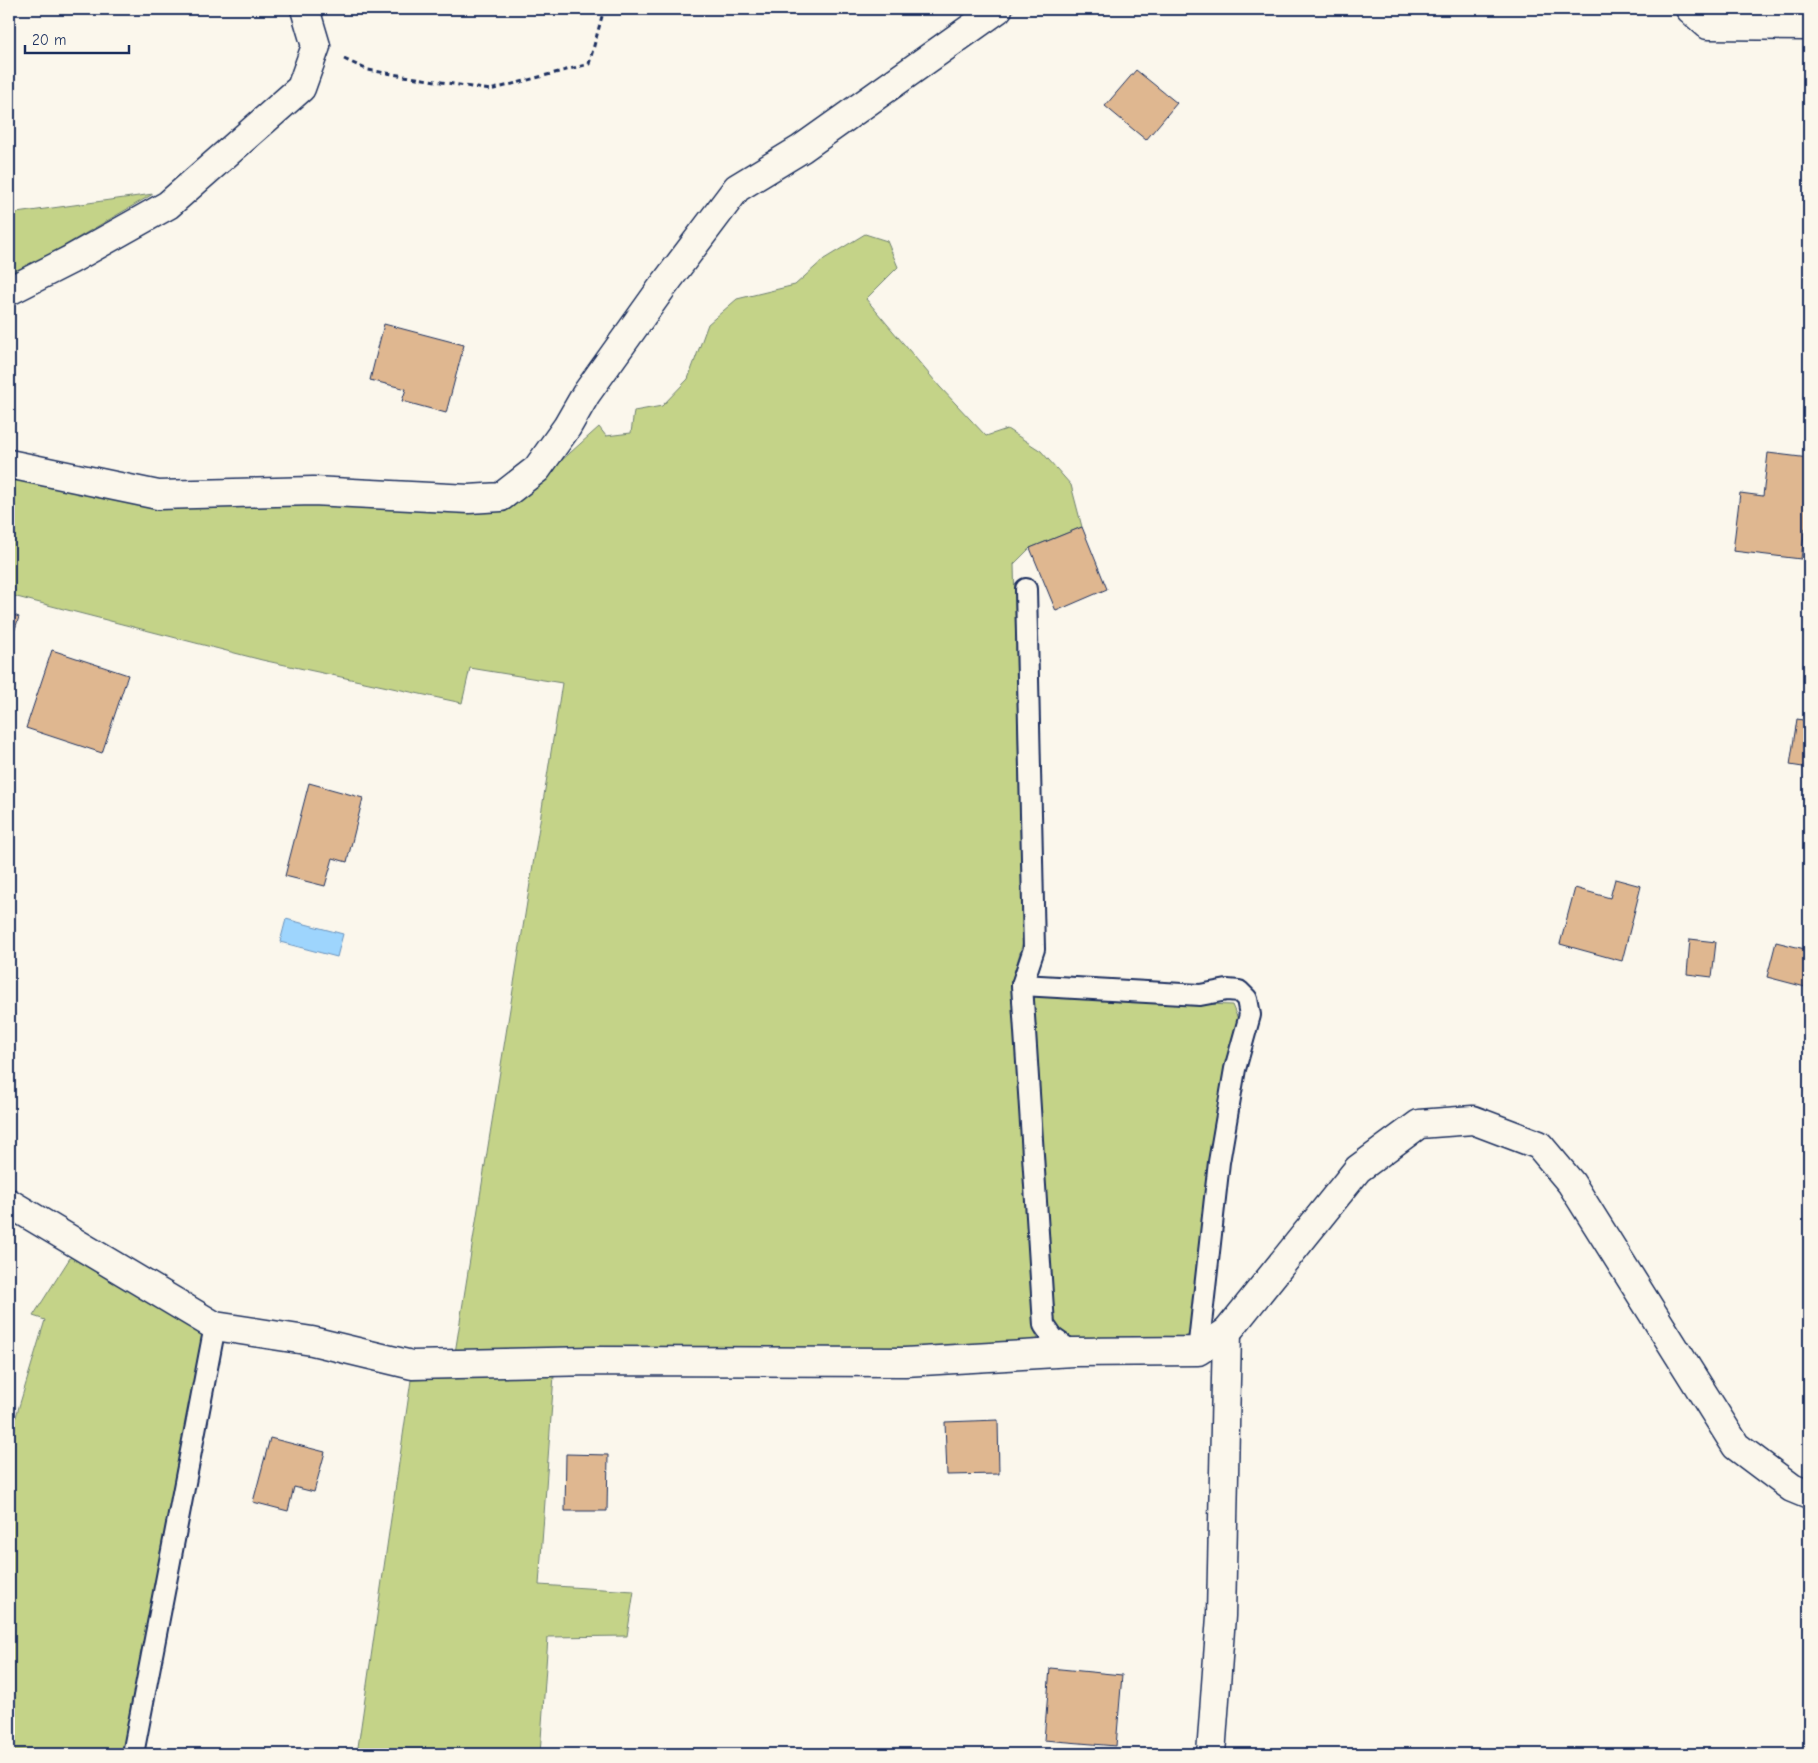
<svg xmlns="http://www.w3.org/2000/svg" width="1818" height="1763" viewBox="0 0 1818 1763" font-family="'Comic Neue',sans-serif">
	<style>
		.green { fill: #c4d388; stroke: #708173 }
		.water { fill: #9ed5fd; stroke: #6a93bd }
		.building { fill: #dfb790; stroke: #1b2f5e }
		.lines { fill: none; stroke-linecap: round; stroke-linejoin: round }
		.lane-casing { stroke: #1b2f5e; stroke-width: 24 }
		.street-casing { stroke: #1b2f5e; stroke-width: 31 }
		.path { stroke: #1b2f5e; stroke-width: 3; stroke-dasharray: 5 4; stroke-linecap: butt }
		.lane { stroke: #fbf7ec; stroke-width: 20 }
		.street { stroke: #fbf7ec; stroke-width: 28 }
	</style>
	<rect width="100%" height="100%" fill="#fbf7ec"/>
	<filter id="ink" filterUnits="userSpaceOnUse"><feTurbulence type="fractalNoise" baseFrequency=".02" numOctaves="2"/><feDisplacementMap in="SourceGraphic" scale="10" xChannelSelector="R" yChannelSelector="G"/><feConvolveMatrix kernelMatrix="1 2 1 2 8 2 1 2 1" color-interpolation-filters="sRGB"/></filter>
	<g filter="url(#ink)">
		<!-- green -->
		<g class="green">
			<polygon points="153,194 9,278 9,214"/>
			<polygon points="865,234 887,241 898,267 866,299 940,387 986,436 1007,429 1041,451 1071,485 1082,527 1030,548 1014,564 1023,942 1013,977 1035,1332 1041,1346 897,1354 455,1353 562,683 470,668 462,703 262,660 9,595 9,477 523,495 599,427 606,436 631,433 634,411 662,406 688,379 708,324 737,299 795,285 824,259"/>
			<polygon points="1033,993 1109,1000 1232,1005 1238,1019 1219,1104 1189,1340 1087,1347 1064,1337 1050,1319"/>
			<polygon points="77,1247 203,1335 204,1358 123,1754 9,1754 9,1440 45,1320 33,1316"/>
			<polygon points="554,1375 539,1585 634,1591 627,1636 548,1637 540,1754 357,1754 411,1380"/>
		</g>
		<!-- water -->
		<polygon class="water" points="286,919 343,934 337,957 280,942"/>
		<!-- building -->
		<g class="building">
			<polygon points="1136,70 1177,103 1146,140 1105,106"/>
			<polygon points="384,324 464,345 446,413 402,401 406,389 370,380"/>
			<polygon points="1768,453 1809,458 1809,528 1805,528 1801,559 1733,551 1740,493 1763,496"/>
			<polygon points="1082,527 1107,589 1056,611 1030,548"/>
			<polygon points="9,613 19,617 9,647"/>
			<polygon points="52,650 128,675 102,753 26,728"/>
			<polygon points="1797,719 1809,721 1809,768 1790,765"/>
			<polygon points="309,783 363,798 347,862 333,858 325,886 285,876"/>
			<polygon points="1615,879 1641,886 1622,961 1560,944 1575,888 1610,898"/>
			<polygon points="1690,939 1716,942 1712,977 1687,974"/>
			<polygon points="1776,942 1809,950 1809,988 1767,977"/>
			<polygon points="998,1420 999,1474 947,1475 945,1422"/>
			<polygon points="270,1438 325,1452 314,1492 294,1487 288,1511 253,1502"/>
			<polygon points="566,1454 608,1455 607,1511 565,1511"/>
			<polygon points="1050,1668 1122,1675 1116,1746 1044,1740"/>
		</g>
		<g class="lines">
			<!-- lane casing -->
			<g class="lane-casing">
				<g id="lane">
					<polyline points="1026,589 1034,949 1022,985 1044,1325 1053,1338 1073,1352"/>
					<polyline points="1022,985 1200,995 1227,990 1239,991 1247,999 1250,1015 1235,1069 1219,1162 1198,1351"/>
					<polyline points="133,1754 215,1326"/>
				</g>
			</g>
			<!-- street casing -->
			<g class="street-casing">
				<g id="street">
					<polyline points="1690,9 1708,25 1809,26"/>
					<polyline points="9,291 70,260 168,205 301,88 316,46 305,9"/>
					<polyline points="9,464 158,495 313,491 469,499 501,497 537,469 567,427 586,394 661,289 737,188 801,149 998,9"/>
					<polyline points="9,1203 215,1326 312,1341 412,1365 593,1361 905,1362 1073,1352 1198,1351 1227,1332 1358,1169 1419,1124 1473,1120 1539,1145 1571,1183 1736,1446 1792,1488 1809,1495"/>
					<polyline points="1211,1754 1221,1616 1227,1332"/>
				</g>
			</g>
			<!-- path -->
			<polyline class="path" points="344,59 368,70 490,90 589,64 604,9"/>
			<!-- lane -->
			<use href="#lane" class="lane"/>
			<!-- street -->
			<use href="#street" class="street"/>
		</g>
	</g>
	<!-- margin -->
	<rect width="1818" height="1763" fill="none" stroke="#fbf7ec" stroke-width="30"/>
	<rect x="15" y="15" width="1788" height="1733" fill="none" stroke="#1b2f5e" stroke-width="2" filter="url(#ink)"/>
	<!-- scale -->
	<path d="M25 45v8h104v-8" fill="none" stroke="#1b2f5e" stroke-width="2.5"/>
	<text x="32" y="45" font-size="15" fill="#1b2f5e" stroke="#fbf7ec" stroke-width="4" paint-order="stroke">20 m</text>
</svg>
